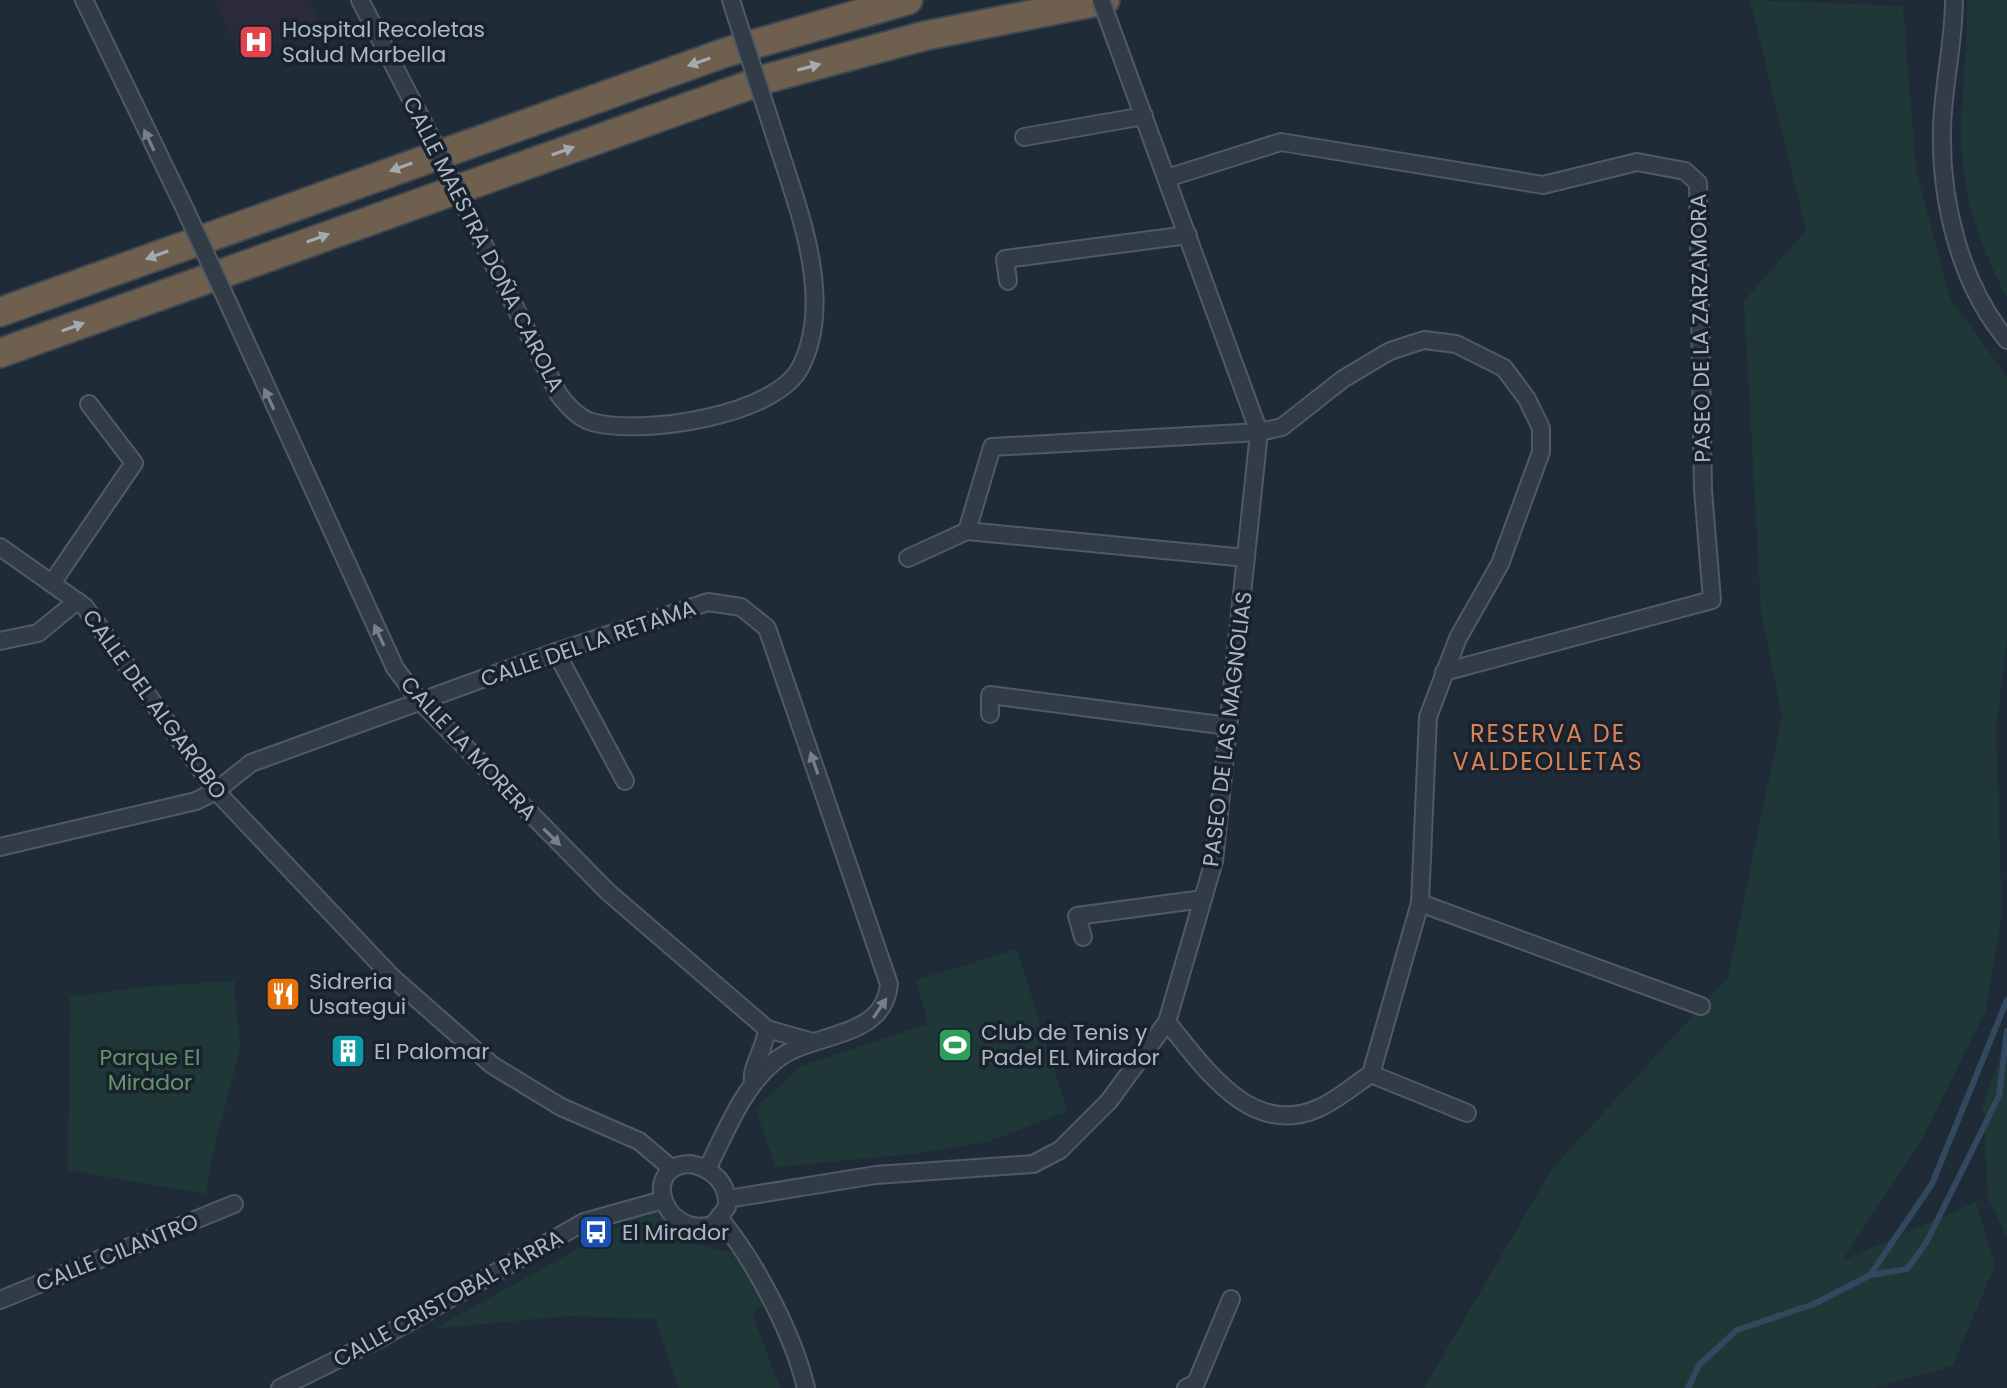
<svg xmlns="http://www.w3.org/2000/svg" width="2007" height="1388" viewBox="0 0 2007 1388" font-family="Poppins,sans-serif">
	<style>
		.medical { fill: #2b2a38 }
		.green { fill: #203738 }
		.lines { fill: none; stroke-linecap: round; stroke-linejoin: round }
		.stream { stroke: #31485f; stroke-width: 6 }
		.street-casing { stroke: #505a65; stroke-width: 20 }
		.highway-casing { stroke: #3d4752; stroke-width: 32 }
		.street { stroke: #323c47; stroke-width: 16 }
		.highway { stroke: #6e5f4f; stroke-width: 28 }
		.street-bridge-casing { stroke: #505a65; stroke-width: 20; stroke-linecap: butt }
		.street-bridge { stroke: #323c47; stroke-width: 16 }
		.oneway { fill: #a3aab2 }
		.oneway2 { fill: #75808c }
		.labels { text-anchor: middle; stroke-width: 7; stroke-linejoin: round; paint-order: stroke }
		.poi-label { font-size: 22px; fill: #acb7c4; stroke: #18212c; text-anchor: start }
		.street-label { font-size: 22px; fill: #acb7c4; stroke: #18212c }
		.park-label { font-size: 22px; fill: #63956b; stroke: #18212c }
		.neighbourhood-label { font-size: 24px; letter-spacing: 2px; fill: #d78355; stroke: #18212c }
	</style>
	<rect width="100%" height="100%" fill="#1f2b37"/>
	<!-- medical -->
	<polygon class="medical" points="215,0 309,0 320,25 240,59"/>
	<!-- green -->
	<g class="green">
		<polygon points="1750,0 1903,6 1916,170 1950,298 2007,377 2007,641 1996,729 2002,916 1986,1010 1921,1141 1842,1261 1976,1202 1995,1266 1952,1366 1873,1388 1424,1388 1552,1169 1728,977 1782,716 1761,611 1744,301 1806,230"/>
		<path d="M1967 0H2007V297C1989 265 1973 223 1966 187 1955 127 1968 61 1967 0Z"/>
		<polygon points="1017,949 1067,1111 988,1142 914,1154 776,1167 755,1109 799,1067 928,1024 916,980"/>
		<polygon points="234,981 240,1048 211,1161 206,1194 68,1170 70,997 141,987"/>
		<polygon points="2007,1035 2007,1237 1988,1197 1983,1105"/>
		<polygon points="660,1212 670,1227 689,1243 739,1254 764,1304 752,1313 780,1388 679,1388 656,1319 567,1316 433,1329 621,1225 615,1216"/>
	</g>
	<g class="lines">
		<!-- stream -->
		<g class="stream">
			<polyline points="1870,1275 1907,1269 1926,1243 1999,1096 2007,1031"/>
			<polyline points="1688,1388 1699,1365 1737,1330 1814,1304 1870,1275 1932,1184 2007,1000"/>
		</g>
		<!-- street casing -->
		<g class="street-casing">
			<g id="street">
				<polyline points="84,0 185,209"/>
				<polyline points="360,0 425,126"/>
				<polyline points="731,0 736,16"/>
				<path d="M1954 0C1954 43 1943 85 1942 128 1940 201 1960 284 2007 340"/>
				<polyline points="1024,137 1144,116"/>
				<polyline points="1167,178 1281,142 1543,185 1637,162 1685,171 1698,183 1703,490 1712,600 1444,672"/>
				<path d="M471 219 559 395C568 406 578 418 592 422 641 436 777 416 801 366 836 296 795 201 774 133"/>
				<polyline points="1008,281 1005,259 1188,235"/>
				<polyline points="230,307 395,668 420,701 608,892 767,1029 813,1042"/>
				<polyline points="967,531 1246,558"/>
				<polyline points="0,547 85,607 216,791 392,977 492,1065 561,1107 639,1141 671,1168"/>
				<path d="M908 558 967 531 992 447 1259 432 1282 427 1343 379 1390 351 1424 340 1456 344 1504 368 1527 399 1541 428V452L1500 564 1458 638 1428 717 1420 903 1371 1074C1354 1085 1337 1100 1319 1108 1251 1139 1204 1067 1167 1022"/>
				<polyline points="52,583 134,463 89,404"/>
				<polyline points="0,641 38,633 77,601"/>
				<polyline points="556,652 625,781"/>
				<polyline points="990,714 990,695 1228,726"/>
				<path d="M0 847 196 801 216 791 251 763 556 652 708 602 741 607 767 628 889 984C884 1041 811 1031 775 1061 742 1088 726 1132 707 1169"/>
				<polyline points="1420,903 1701,1006"/>
				<polyline points="1083,937 1077,916 1203,899"/>
				<polyline points="1371,1074 1467,1113"/>
				<path d="M753 1082C750 1068 766 1046 767 1029"/>
				<path d="M691 1164C713 1169 729 1184 727 1207L713 1225C662 1239 640 1164 691 1164Z"/>
				<polyline points="728,1199 876,1175 1033,1164 1060,1150 1109,1101 1167,1022 1214,861 1259,432 1113,33"/>
				<path d="M721 1220C756 1263 793 1334 806 1388"/>
				<polyline points="0,1300 234,1204"/>
				<polyline points="280,1388 379,1339 584,1222 663,1200"/>
				<polyline points="1186,1388 1196,1383 1231,1299"/>
			</g>
		</g>
		<!-- highway casing -->
		<g class="highway-casing">
			<g id="highway">
				<polyline points="0,312 727,52 908,0"/>
				<polyline points="0,353 769,78 924,36 1105,0"/>
			</g>
		</g>
		<!-- street -->
		<use href="#street" class="street"/>
		<!-- highway -->
		<use href="#highway" class="highway"/>
		<!-- street-bridge casing -->
		<g class="street-bridge-casing">
			<g id="street-bridge">
				<polyline points="1101,0 1113,33"/>
				<polyline points="736,16 774,133"/>
				<polyline points="425,126 471,219"/>
				<polyline points="185,209 230,307"/>
			</g>
		</g>
		<!-- street-bridge -->
		<use href="#street-bridge" class="street-bridge"/>
	</g>
	<!-- one-way arrows -->
	<defs><path id="oneway-solid" d="M-6-.8H1V-3.2L6.5 0L1 3.2V.8H-6Z" transform="scale(2)"/></defs>
	<g class="oneway">
		<use href="#oneway-solid" transform="translate(699 62) rotate(161)"/>
		<use href="#oneway-solid" transform="translate(809 67) rotate(-15)"/>
		<use href="#oneway-solid" transform="translate(563 151) rotate(-20)"/>
		<use href="#oneway-solid" transform="translate(401 167) rotate(160)"/>
		<use href="#oneway-solid" transform="translate(318 238) rotate(-20)"/>
		<use href="#oneway-solid" transform="translate(157 255) rotate(160)"/>
		<use href="#oneway-solid" transform="translate(73 327) rotate(-20)"/>
	</g>
	<g class="oneway2">
		<use href="#oneway-solid" transform="translate(149 140) rotate(-115)"/>
		<use href="#oneway-solid" transform="translate(269 399) rotate(-115)"/>
		<use href="#oneway-solid" transform="translate(379 635) rotate(-115)"/>
		<use href="#oneway-solid" transform="translate(814 763) rotate(-109)"/>
		<use href="#oneway-solid" transform="translate(552 837) rotate(45)"/>
		<use href="#oneway-solid" transform="translate(880 1008) rotate(-56)"/>
	</g>
	<!-- icons -->
	<defs>
		<g id="hospital-square" transform="scale(1.8)"><rect x="-9" y="-9" width="18" height="18" rx="4" fill="#e0444e" stroke="#18212c"/><path d="M-5-5h3v3.5h4V-5h3V5h-3V1.5h-4V5h-3Z" fill="#fff"/></g>
		<g id="restaurant-square" transform="scale(1.8)"><rect x="-9" y="-9" width="18" height="18" rx="4" fill="#e8710a" stroke="#18212c"/><path d="M-5-6h1v4h1v-4h1v4h1v-4h1v5L-1.5 .5V6h-2V.5L-5-1ZM5-6V6H3V1.5H1.5Q1.5-4 5-6Z" fill="#fff"/></g>
		<g id="stadium-square" transform="scale(1.8)"><rect x="-9" y="-9" width="18" height="18" rx="4" fill="#2e9e5b" stroke="#18212c"/><path d="M0-5a6.5 5 0 1 0 0 10a6.5 5 0 1 0 0-10ZM-3.5-1.8h7v3.6h-7Z" fill="#fff"/></g>
		<g id="building-square" transform="scale(1.8)"><rect x="-9" y="-9" width="18" height="18" rx="4" fill="#0f9aa8" stroke="#18212c"/><path d="M-4-6H4V6H1V3H-1V6H-4ZM-2.5-4.3h1.7v1.8h-1.7ZM.8-4.3h1.7v1.8H.8ZM-2.5-1h1.7V.8h-1.7ZM.8-1h1.7V.8H.8Z" fill="#fff"/></g>
		<g id="bus-square" transform="scale(1.8)"><rect x="-9" y="-9" width="18" height="18" rx="4" fill="#1a4fb4" stroke="#18212c"/><path d="M-5-6H5V4H4V6H2V4H-2V6H-4V4H-5ZM-3.5-4V0h7V-4ZM-3.5 1.2v1.5H-2V1.2ZM2 1.2v1.5H3.5V1.2Z" fill="#fff"/></g>
	</defs>
	<g fill-rule="evenodd">
		<use href="#hospital-square" x="256" y="42"/>
		<use href="#restaurant-square" x="283" y="994"/>
		<use href="#stadium-square" x="955" y="1045"/>
		<use href="#building-square" x="348" y="1051"/>
		<use href="#bus-square" x="596" y="1232"/>
	</g>
	<g class="labels">
		<!-- poi labels -->
		<g class="poi-label">
			<text x="282" y="37">Hospital Recoletas<tspan x="282" dy="25">Salud Marbella</tspan></text>
			<text x="309" y="989">Sidreria<tspan x="309" dy="25">Usategui</tspan></text>
			<text x="981" y="1040">Club de Tenis y<tspan x="981" dy="25">Padel EL Mirador</tspan></text>
			<text x="374" y="1059">El Palomar</text>
			<text x="622" y="1240">El Mirador</text>
		</g>
		<!-- street labels -->
		<g class="street-label">
			<text transform="translate(484 244) rotate(63)" y="8">CALLE MAESTRA DOÑA CAROLA</text>
			<text transform="translate(1700 328) rotate(-91)" y="8">PASEO DE LA ZARZAMORA</text>
			<text transform="translate(588 643) rotate(-19)" y="8">CALLE DEL LA RETAMA</text>
			<text transform="translate(155 704) rotate(54)" y="8">CALLE DEL ALGAROBO</text>
			<text transform="translate(1227 729) rotate(-83)" y="8">PASEO DE LAS MAGNOLIAS</text>
			<text transform="translate(469 748) rotate(47)" y="8">CALLE LA MORERA</text>
			<text transform="translate(117 1252) rotate(-22)" y="8">CALLE CILANTRO</text>
			<text transform="translate(448 1298) rotate(-29)" y="8">CALLE CRISTOBAL PARRA</text>
		</g>
		<!-- park labels -->
		<g class="park-label">
			<text x="150" y="1065">Parque El<tspan x="150" dy="25">Mirador</tspan></text>
		</g>
		<!-- neighbourhood labels -->
		<g class="neighbourhood-label">
			<text x="1548" y="742">RESERVA DE<tspan x="1548" dy="28">VALDEOLLETAS</tspan></text>
		</g>
	</g>
</svg>
